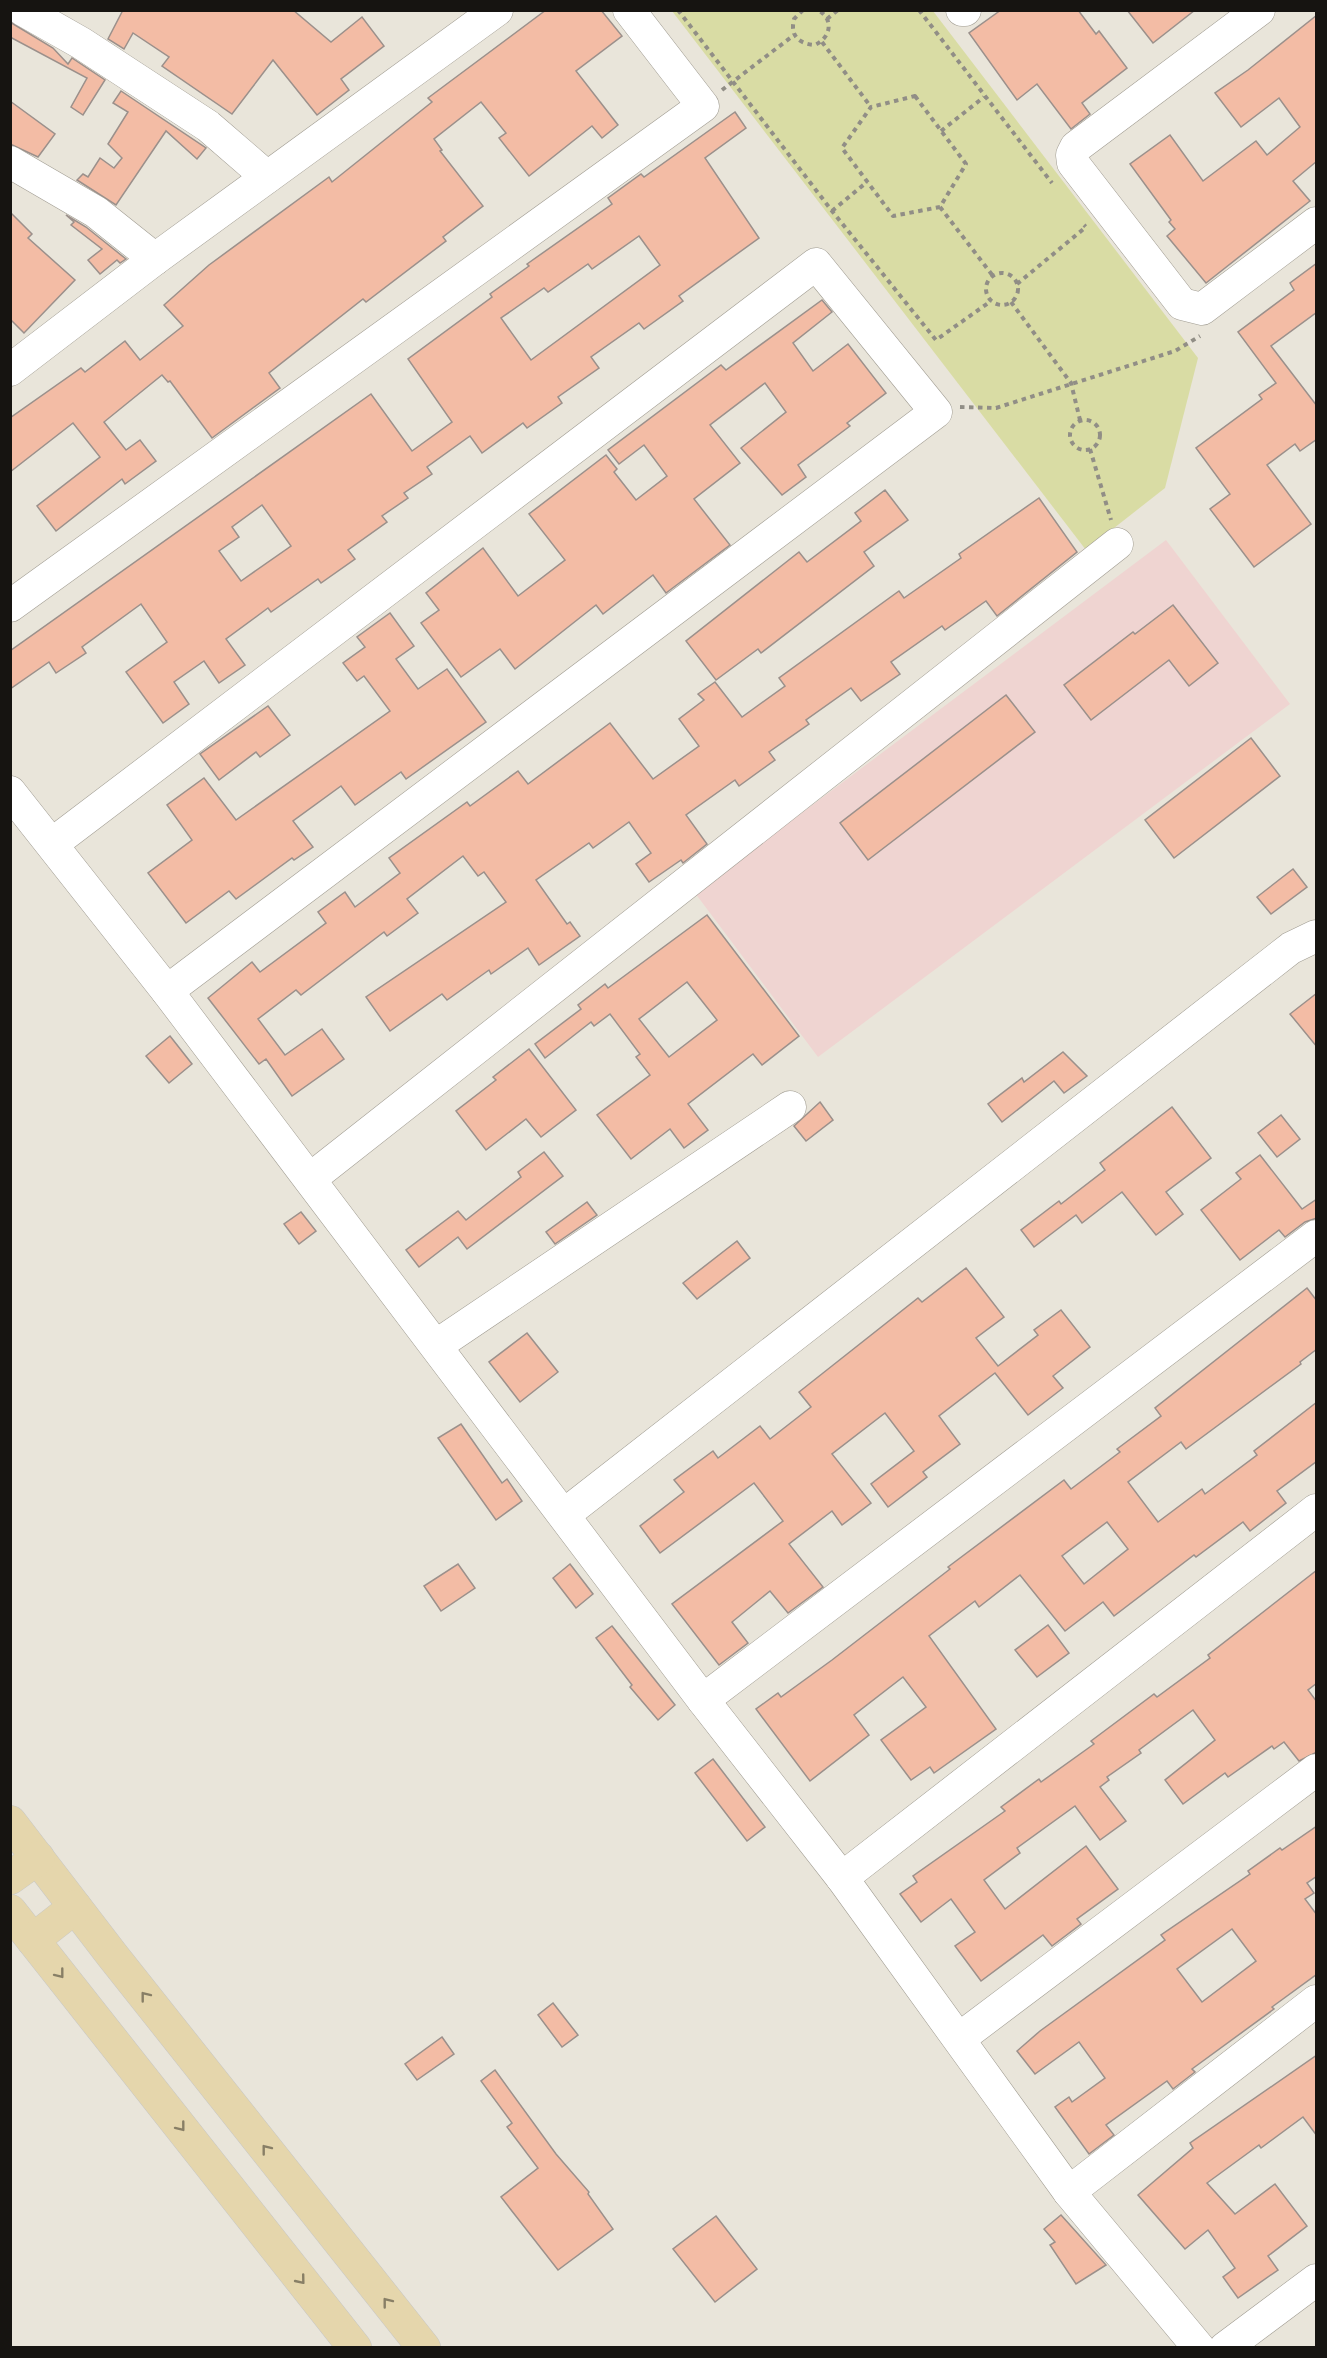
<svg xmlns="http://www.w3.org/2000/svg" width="1327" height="2358" viewBox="0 0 1327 2358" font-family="'Noto Serif',serif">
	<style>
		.education { fill: #efd4d1 }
		.green { fill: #d9dca4 }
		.building { fill: #f3bca5; stroke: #9b908b; stroke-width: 1.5; fill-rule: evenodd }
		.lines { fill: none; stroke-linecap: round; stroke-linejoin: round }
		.minor-casing { stroke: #a09c92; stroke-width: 33 }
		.major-casing { stroke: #c7c7c6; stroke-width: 34 }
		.path { stroke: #918e86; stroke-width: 4; stroke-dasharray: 4.5 4.5; stroke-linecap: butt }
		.minor { stroke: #fff; stroke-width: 32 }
		.major { stroke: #e5d6ac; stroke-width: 33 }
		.oneway { stroke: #887f66 }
	</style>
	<rect width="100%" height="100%" fill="#e9e5da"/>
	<!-- education -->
	<polygon class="education" points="1166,540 1290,704 818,1057 695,893"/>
	<!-- green -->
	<polygon class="green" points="672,11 933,11 1198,358 1165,488 1086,550"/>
	<!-- building -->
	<g class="building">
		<polygon points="123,10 293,10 331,42 362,17 384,46 341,79 349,90 317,115 273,60 232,114 162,66 169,57 133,33 124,49 108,39"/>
		<polygon points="546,10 601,10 622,36 576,71 618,125 602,138 592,126 529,176 499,138 506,133 481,102 434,139 442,150 440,151 483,206 443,237 446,241 366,302 363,299 269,373 280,388 212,438 170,381 168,382 162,375 104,422 126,450 140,440 156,461 125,484 122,479 56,531 37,506 100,457 73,423 10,472 10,418 81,368 85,372 125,341 140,360 183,326 164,305 209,265 329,177 332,182 432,102 428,98"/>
		<polygon points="1001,10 1078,10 1096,34 1099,31 1127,68 1082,103 1090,114 1071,129 1037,84 1017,100 969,33"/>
		<polygon points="1127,10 1195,10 1153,43"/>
		<polygon points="1317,15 1317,161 1293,181 1310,201 1206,283 1167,236 1175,229 1169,222 1171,220 1130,164 1170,135 1203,181 1256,141 1267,155 1300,127 1279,98 1241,127 1215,93 1248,70"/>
		<polygon points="10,22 53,48 68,64 72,58 105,80 83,115 71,107 87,78 10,37"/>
		<polygon points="121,91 206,148 197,159 166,131 116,205 77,180 83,174 88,177 100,158 114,168 122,158 108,144 128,112 113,103"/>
		<polygon points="10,101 55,134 38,157 10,144"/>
		<path d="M735 112 746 128 705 158 759 238 679 296 683 301 644 329 639 323 591 357 599 368 558 397 562 403 527 428 523 423 482 453 470 436 427 467 432 474 404 493 408 498 382 516 387 522 348 550 355 559 321 583 318 579 271 612 268 608 226 639 245 665 219 683 204 661 174 682 189 704 163 723 126 672 167 642 141 604 82 647 86 653 56 673 49 662 10 689V651L371 394 412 451 452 422 408 359 492 297 490 294 529 266 527 264 612 204 608 198 641 174 644 177ZM639 236 660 265 531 360 501 318 544 288 548 292 588 264 592 269ZM262 505 291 546 241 581 219 551 239 537 232 527Z"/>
		<polygon points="10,212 32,234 28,238 75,280 24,333 10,319"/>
		<polygon points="66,215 86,227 126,259 120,263 117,260 100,274 88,260 102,249 71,225 74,222"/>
		<polygon points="1317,263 1317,312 1271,346 1317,406 1317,439 1300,451 1295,444 1267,465 1311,524 1254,567 1210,509 1230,494 1196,448 1262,399 1259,395 1276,383 1238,332 1294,290 1290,283"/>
		<polygon points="822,300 832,312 793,343 813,371 848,344 886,393 847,423 850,426 798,465 806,477 782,495 741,448 786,412 765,383 710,425 740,463 694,499 730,545 666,593 653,575 603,614 596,605 515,669 500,649 461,677 421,623 439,610 426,593 483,548 518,596 565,560 529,514 606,455 617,469 614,472 636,500 667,476 644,445 619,464 608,450 721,365 726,370"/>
		<polygon points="885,490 908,520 864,552 874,566 761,653 758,649 716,680 686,641 799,552 807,562 861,521 855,513"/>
		<polygon points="1039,498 1077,552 997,616 986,601 945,630 942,626 891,662 900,674 861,701 851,688 806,720 809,724 769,752 775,760 739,786 735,780 686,815 707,844 683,863 681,860 649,882 636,864 651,853 629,822 593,848 589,843 536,880 567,924 570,922 580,936 539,965 528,948 491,974 489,970 447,1000 442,994 390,1031 366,997 506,902 484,872 478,876 463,856 407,899 418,913 387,936 384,932 301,995 296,990 258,1019 285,1055 322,1029 344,1059 292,1096 266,1059 259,1064 208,998 252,962 260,972 326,923 318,912 345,892 355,907 400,873 389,858 467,802 470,806 518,771 528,784 610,723 653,779 699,746 679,719 704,700 698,694 715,682 742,717 785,686 779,678 899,591 904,598 961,558 959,554"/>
		<polygon points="1173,605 1218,663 1189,686 1169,660 1091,720 1064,685 1133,632 1135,634"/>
		<polygon points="390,613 414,646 396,659 418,689 447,669 486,722 406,779 401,772 355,805 341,786 293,821 313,847 294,860 292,858 236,899 229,891 186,923 148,873 192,840 167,805 204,778 236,820 390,711 364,676 357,681 343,663 365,647 357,637"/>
		<polygon points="1006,695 1035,732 868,860 840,823"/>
		<polygon points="268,706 290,735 260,757 256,752 219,780 200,754"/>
		<polygon points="1251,738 1280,776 1174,858 1145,820"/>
		<polygon points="1293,869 1307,887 1271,914 1257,897"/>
		<path d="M707 915 799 1036 762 1065 753 1054 688 1104 708 1130 684 1148 670 1129 631 1159 597 1115 650 1075 636 1057 640 1054 610 1014 594 1026 591 1022 545 1058 535 1044 581 1009 578 1005 605 984 608 988ZM687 982 717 1020 669 1057 639 1019Z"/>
		<polygon points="1317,993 1317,1047 1290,1014"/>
		<polygon points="170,1036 192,1064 169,1083 146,1056"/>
		<polygon points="529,1049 576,1110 541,1137 526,1119 486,1150 456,1111 496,1080 493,1077"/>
		<polygon points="1063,1052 1087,1076 1064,1093 1054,1081 1002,1122 988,1104 1022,1078 1024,1082"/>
		<polygon points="820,1102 833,1120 806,1141 794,1126"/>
		<polygon points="1172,1107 1211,1158 1166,1192 1183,1214 1156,1235 1122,1192 1082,1223 1076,1215 1034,1247 1021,1230 1059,1201 1061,1204 1105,1170 1100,1163"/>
		<polygon points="1281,1115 1300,1139 1277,1157 1258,1133"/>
		<polygon points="544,1152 563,1176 467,1249 458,1237 419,1267 406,1250 458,1211 466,1220 521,1177 518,1172"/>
		<polygon points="1260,1155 1302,1209 1317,1199 1317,1218 1305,1222 1285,1237 1279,1230 1240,1260 1201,1210 1241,1179 1236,1173"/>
		<polygon points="587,1202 597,1215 555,1244 546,1232"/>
		<polygon points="301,1212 316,1231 299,1244 284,1224"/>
		<polygon points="737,1241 750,1258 697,1299 683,1283"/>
		<polygon points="966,1268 1004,1317 976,1338 998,1366 1038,1335 1034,1330 1061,1310 1090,1347 1053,1376 1063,1388 1028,1415 995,1373 939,1416 960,1444 923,1472 927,1477 888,1507 871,1484 914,1451 885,1413 832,1454 871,1503 842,1525 832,1511 789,1544 823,1587 788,1613 770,1591 732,1622 748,1643 719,1665 672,1604 783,1521 754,1483 660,1553 640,1526 684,1492 674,1480 713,1451 718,1458 760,1426 770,1439 811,1407 799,1392 918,1298 922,1302"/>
		<path d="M1307 1288 1317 1301V1349L1300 1362 1301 1364 1186 1449 1181 1442 1128 1482 1158 1522 1202 1489 1205 1494 1257 1455 1254 1451 1317 1402V1461L1277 1491 1286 1503 1250 1531 1243 1522 1196 1557 1194 1555 1114 1616 1103 1602 1065 1631 1020 1575 979 1607 975 1601 929 1636 996 1729 934 1773 930 1767 911 1780 881 1740 926 1707 903 1677 854 1715 869 1735 810 1781 756 1709 778 1693 781 1697 832 1660 950 1569 948 1567 1064 1480 1071 1489 1120 1452 1117 1449 1161 1416 1155 1408ZM1107 1522 1128 1549 1084 1584 1062 1556Z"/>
		<polygon points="527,1333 558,1372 520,1402 489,1362"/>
		<polygon points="461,1424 502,1483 507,1479 522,1501 496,1520 438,1438"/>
		<polygon points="458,1564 475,1588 441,1611 424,1586"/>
		<polygon points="570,1564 593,1594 576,1608 553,1578"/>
		<polygon points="1317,1570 1317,1683 1308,1690 1317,1702 1317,1752 1299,1761 1284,1742 1274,1749 1272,1746 1228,1777 1225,1773 1183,1804 1165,1780 1215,1740 1193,1710 1139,1750 1141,1753 1107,1777 1109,1780 1100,1787 1126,1821 1100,1840 1075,1806 1017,1848 1020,1853 984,1880 1005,1909 1086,1846 1118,1889 1077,1919 1081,1924 1052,1946 1043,1935 981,1981 955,1946 975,1932 951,1899 921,1922 900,1894 917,1882 913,1876 1005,1811 1001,1807 1039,1779 1041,1782 1094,1744 1091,1741 1154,1694 1157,1697 1210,1658 1208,1655"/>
		<polygon points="1048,1625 1069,1653 1037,1677 1015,1650"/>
		<polygon points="612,1626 675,1705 658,1720 630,1687 632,1685 596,1638"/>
		<polygon points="713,1759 765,1827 747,1841 695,1773"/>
		<path d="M1317 1826V1876L1307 1883 1314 1893 1305 1899 1317 1915V1974L1272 2007 1274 2009 1192 2069 1195 2072 1173 2089 1167 2081 1106 2125 1114 2135 1089 2154 1055 2107 1069 2097 1072 2102 1105 2078 1079 2042 1035 2074 1017 2051 1040 2031 1165 1940 1161 1935 1250 1874 1248 1871 1280 1848 1282 1850ZM1232 1929 1256 1961 1202 2002 1177 1969Z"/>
		<polygon points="553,2003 578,2035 562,2047 538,2015"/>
		<polygon points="442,2037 454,2054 417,2080 405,2064"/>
		<polygon points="1317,2055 1317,2136 1303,2117 1261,2148 1259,2145 1207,2183 1235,2214 1275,2184 1307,2226 1268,2256 1278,2270 1238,2298 1223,2277 1235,2268 1208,2230 1185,2249 1138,2195 1193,2148 1190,2143"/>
		<polygon points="495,2070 556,2154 589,2192 588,2194 613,2229 558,2270 501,2197 538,2168 507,2127 512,2123 481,2081"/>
		<polygon points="1061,2215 1106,2265 1076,2284 1050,2245 1055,2242 1044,2229"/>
		<polygon points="716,2216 757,2269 715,2302 673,2249"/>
	</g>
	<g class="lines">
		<!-- minor casing -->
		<g class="minor-casing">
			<g id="minor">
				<polyline points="23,10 81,43 208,126 267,177"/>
				<polyline points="962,10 965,10"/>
				<polyline points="1259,10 1076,147 1072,155 1073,163 1182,304 1202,309 1316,223"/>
				<polyline points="10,162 96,212 155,259"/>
				<polyline points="10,370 155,259 497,10"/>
				<polyline points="10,606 703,106 629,10"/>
				<polyline points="10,792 167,991 703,1700 842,1878 1069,2192 1199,2348"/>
				<polyline points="52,844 816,264 936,412 167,991"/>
				<polyline points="310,1179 1117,544"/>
				<polyline points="437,1345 790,1107"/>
				<polyline points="565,1514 1291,948 1316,936"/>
				<polyline points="703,1700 1316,1236"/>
				<polyline points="842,1878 1316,1510"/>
				<polyline points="960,2038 1316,1770"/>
				<polyline points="1069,2192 1316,2001"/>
				<polyline points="1225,2348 1316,2280"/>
			</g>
		</g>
		<!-- major casing -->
		<g class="major-casing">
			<g id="major">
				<polyline points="10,1822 112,1955 424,2348"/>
				<polyline points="10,1878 38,1858"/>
				<polyline points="10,1911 355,2348"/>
				<polyline points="33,1940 75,1907"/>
			</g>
		</g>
		<!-- path -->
		<g class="path">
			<polyline points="678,10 832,211 936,340 991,301"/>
			<path d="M803 10 794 19C790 35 798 44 815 45 830 38 835 20 818 10"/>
			<polyline points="919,10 1052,183"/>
			<polyline points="827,19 838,10"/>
			<polyline points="822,42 871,107"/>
			<polyline points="722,90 794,35"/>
			<polygon points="915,96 966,164 940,207 893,216 842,148 871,107"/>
			<polyline points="941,131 984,97"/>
			<polyline points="940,207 993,276"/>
			<polyline points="832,211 867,182"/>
			<circle cx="1002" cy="289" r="16"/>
			<polyline points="1017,284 1086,227 1084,225"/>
			<polyline points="1011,302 1071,383 1080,420"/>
			<polyline points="960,407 996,408 1175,351 1200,336"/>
			<circle cx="1085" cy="435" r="15"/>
			<polyline points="1090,449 1111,520"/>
		</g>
		<!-- minor -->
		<use href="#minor" class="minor"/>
		<!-- major -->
		<use href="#major" class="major"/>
	</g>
	<!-- one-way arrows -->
	<defs><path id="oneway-chevron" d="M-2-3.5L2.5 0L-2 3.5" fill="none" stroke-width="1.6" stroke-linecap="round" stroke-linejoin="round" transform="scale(1.5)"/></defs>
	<g class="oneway">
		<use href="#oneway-chevron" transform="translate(60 1974) rotate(52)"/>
		<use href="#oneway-chevron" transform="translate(145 1996) rotate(-128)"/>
		<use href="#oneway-chevron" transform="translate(181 2127) rotate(52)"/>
		<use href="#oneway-chevron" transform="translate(266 2149) rotate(-128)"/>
		<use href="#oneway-chevron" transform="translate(301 2280) rotate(51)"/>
		<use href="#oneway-chevron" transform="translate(387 2302) rotate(-128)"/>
	</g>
	<!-- border -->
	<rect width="1327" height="2358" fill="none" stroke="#161411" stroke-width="24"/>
</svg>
